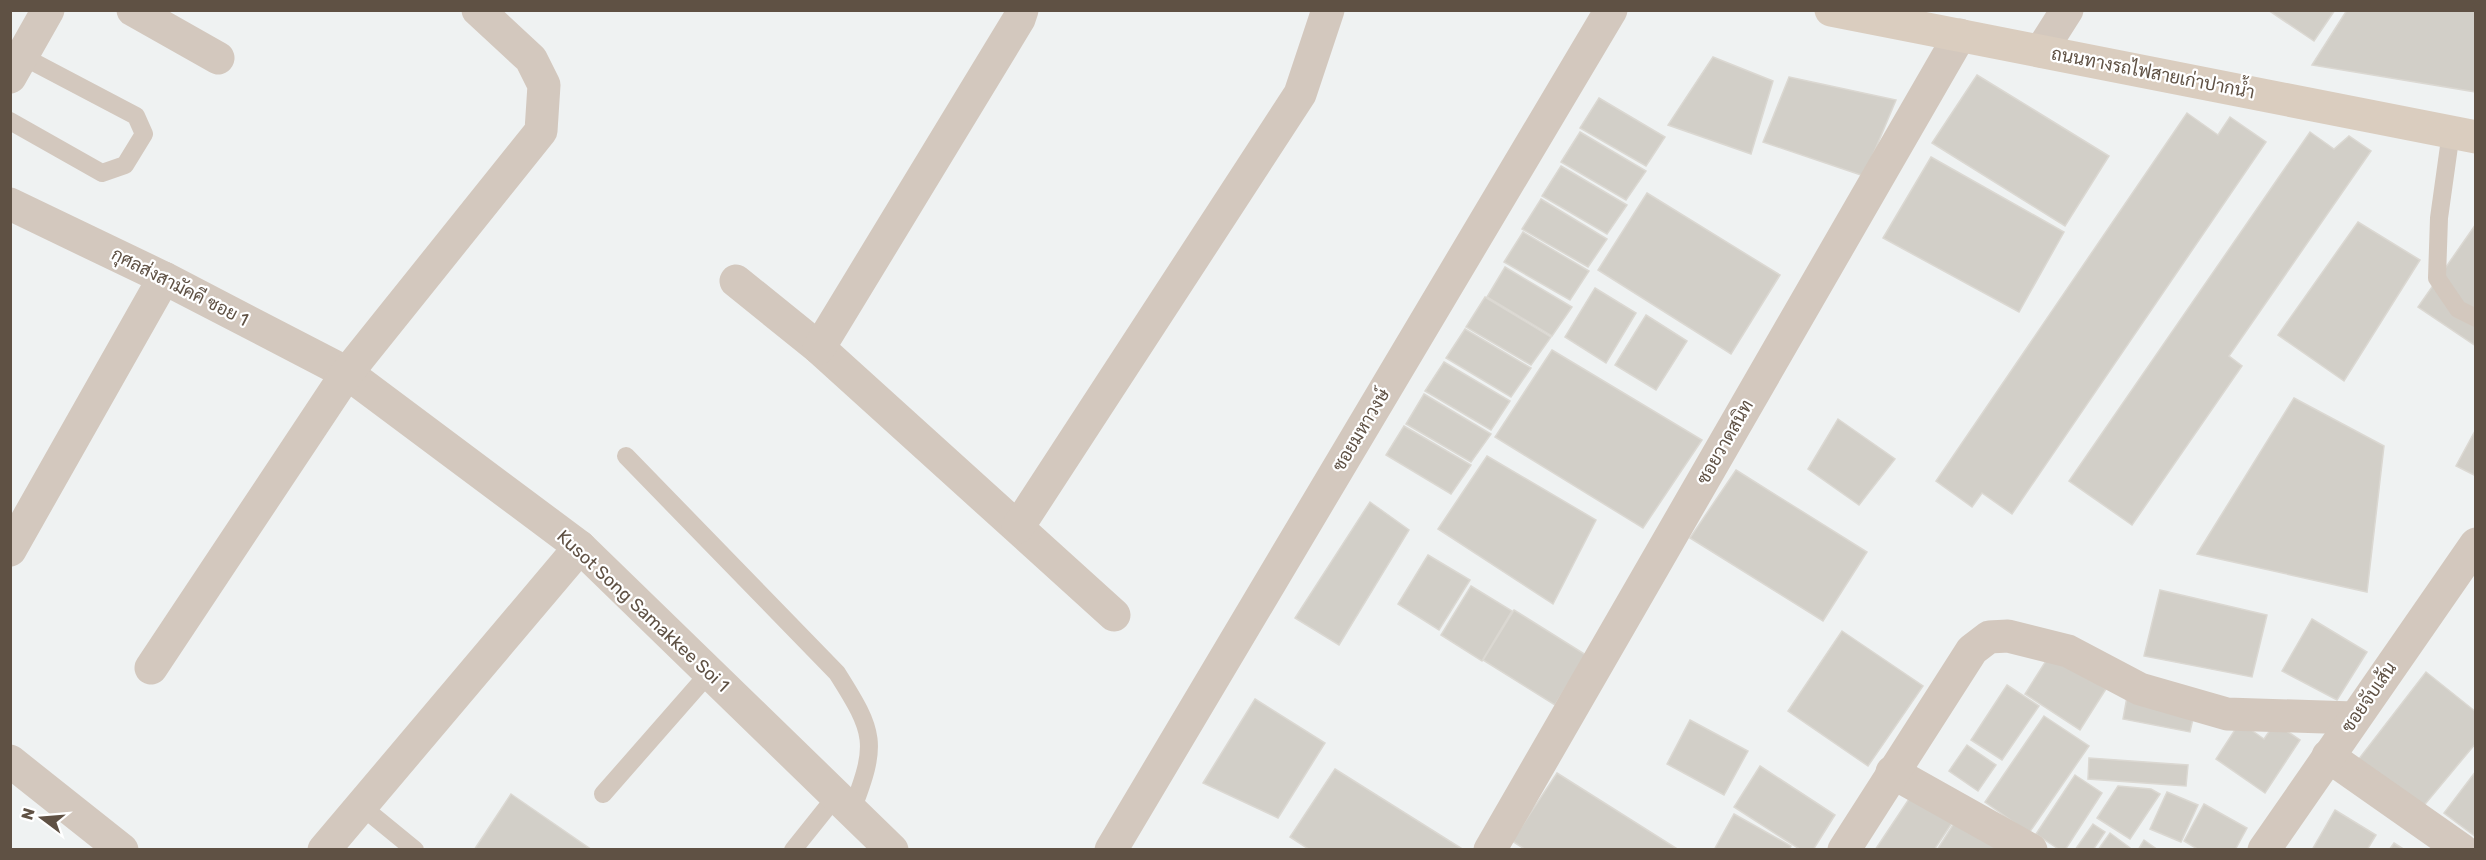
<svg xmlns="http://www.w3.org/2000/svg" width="2486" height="860" viewBox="0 0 2486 860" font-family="Rubik,Sarabun,sans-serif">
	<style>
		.building { fill: #d2cfc8; stroke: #dbd8d2; stroke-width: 1.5 }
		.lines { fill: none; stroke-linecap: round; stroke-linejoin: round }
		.service { stroke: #d3c8be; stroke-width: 18 }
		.minor { stroke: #d3c8be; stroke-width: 33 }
		.tertiary { stroke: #d3c8be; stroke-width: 33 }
		.secondary { stroke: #dacdbf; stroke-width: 33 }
		.labels { text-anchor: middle; stroke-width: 4.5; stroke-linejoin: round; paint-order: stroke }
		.street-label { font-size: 18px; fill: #5f5144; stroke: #fff }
	</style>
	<rect width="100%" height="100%" fill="#eff2f2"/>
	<!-- building -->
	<g class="building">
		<polygon points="2268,10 2335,10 2314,41"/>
		<polygon points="2347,10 2476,11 2476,92 2312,65"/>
		<polygon points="1713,57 1773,81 1751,154 1668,125"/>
		<polygon points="1977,75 2109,156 2065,226 1932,143"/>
		<polygon points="1789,77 1896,100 1864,176 1763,142"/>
		<polygon points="1599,98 1665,137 1646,166 1580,128"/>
		<polygon points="2187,113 2218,135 2230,117 2266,142 2012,514 1982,493 1972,507 1936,481"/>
		<polygon points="1580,132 1646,171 1626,200 1561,162"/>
		<polygon points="2310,132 2334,149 2349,136 2371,151 2229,356 2242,366 2132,525 2069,481"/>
		<polygon points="1931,157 2064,232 2019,312 1883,238"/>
		<polygon points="1561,166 1627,205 1607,234 1542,196"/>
		<polygon points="1647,193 1780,275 1731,354 1598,270"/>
		<polygon points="1541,199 1607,239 1588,267 1522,229"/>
		<polygon points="2358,222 2420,260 2344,381 2278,335"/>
		<polygon points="2476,224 2476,346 2418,307"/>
		<polygon points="1523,232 1589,271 1570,300 1504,262"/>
		<polygon points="1505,267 1572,307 1552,336 1487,297"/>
		<polygon points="1595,288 1636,313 1606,363 1565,337"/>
		<polygon points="1485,297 1551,337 1531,365 1466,327"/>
		<polygon points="1646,315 1687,341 1656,390 1615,365"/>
		<polygon points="1465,329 1531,368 1511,397 1446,358"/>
		<polygon points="1552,350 1702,440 1643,528 1495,437"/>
		<polygon points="1444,362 1510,401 1491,430 1425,391"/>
		<polygon points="1424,394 1491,434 1471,462 1406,424"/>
		<polygon points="2294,398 2384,446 2367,592 2197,554"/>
		<polygon points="1838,419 1895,459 1859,505 1808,469"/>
		<polygon points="1404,426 1471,465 1451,494 1386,455"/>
		<polygon points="2476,429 2476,476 2456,466"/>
		<polygon points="1487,456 1596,520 1553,604 1438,529"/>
		<polygon points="1736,470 1867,552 1823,621 1690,538"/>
		<polygon points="1370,502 1409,530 1339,645 1295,618"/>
		<polygon points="1428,555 1470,580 1439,630 1398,604"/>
		<polygon points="1471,586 1512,611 1482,661 1441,635"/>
		<polygon points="2160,590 2267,615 2252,677 2144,656"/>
		<polygon points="1514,610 1586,655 1555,705 1483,660"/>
		<polygon points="2312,619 2367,652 2337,700 2282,671"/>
		<polygon points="1842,631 1923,686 1868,766 1788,711"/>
		<polygon points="2051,653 2106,689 2080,730 2025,694"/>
		<polygon points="2426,672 2476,712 2476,743 2421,809 2355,764"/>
		<polygon points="2007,685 2039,706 2002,760 1971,740"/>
		<polygon points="2127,697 2195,710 2190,732 2123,719"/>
		<polygon points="1255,699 1325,743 1278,818 1203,783"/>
		<polygon points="2044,716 2089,746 2029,833 1985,802"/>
		<polygon points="1690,720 1748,751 1724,795 1667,764"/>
		<polygon points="2240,722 2264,739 2275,723 2300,740 2265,793 2216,759"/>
		<polygon points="1967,745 1996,765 1978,791 1949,771"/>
		<polygon points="2089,758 2188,765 2186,786 2088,779"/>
		<polygon points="1760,766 1835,815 1813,850 1801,850 1734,807"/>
		<polygon points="1335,769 1464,850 1310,850 1290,837"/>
		<polygon points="2476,771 2476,837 2444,813"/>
		<polygon points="1557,773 1679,850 1526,850 1512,841"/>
		<polygon points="2075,775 2102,793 2065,850 2060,850 2036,834"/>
		<polygon points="2118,786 2151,789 2160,794 2130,839 2097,818"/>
		<polygon points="1915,790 1956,817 1934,850 1875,850"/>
		<polygon points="2167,792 2198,805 2181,842 2150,829"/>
		<polygon points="511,794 592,850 474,850"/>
		<polygon points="2204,804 2247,828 2235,850 2199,850 2184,841"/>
		<polygon points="2335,810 2376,835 2367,850 2312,850"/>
		<polygon points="1734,814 1791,846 1789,850 1714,850"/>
		<polygon points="1958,817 1999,845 1996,850 1937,850"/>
		<polygon points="2093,824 2105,832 2093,850 2075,850"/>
		<polygon points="2110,833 2130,848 2129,850 2098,850"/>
		<polygon points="2144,840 2158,850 2138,850"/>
		<polygon points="2394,843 2405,850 2389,850"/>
	</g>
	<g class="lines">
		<!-- service -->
		<g class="service">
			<polyline points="10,121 102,173 125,165 144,134 136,116 22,56"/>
			<polyline points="2451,132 2439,218 2437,278 2458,309 2476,318"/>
			<path d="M626 456 837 673C875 733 878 743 852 810"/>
			<polyline points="603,794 710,672"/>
			<polyline points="360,805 415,850"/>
			<polyline points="793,850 837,795"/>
		</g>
		<!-- minor -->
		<g class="minor">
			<polyline points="133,10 218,58"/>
			<polyline points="10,77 48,10"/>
			<polyline points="10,204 164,278 347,373 580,547 892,850"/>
			<polyline points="736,281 819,348 1114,615"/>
			<polyline points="819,348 1019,19 1022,10"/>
			<polyline points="1018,527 1300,94 1328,10"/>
			<polyline points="10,550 164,278"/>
			<polyline points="151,668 347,373 541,131 544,85 531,59 478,10"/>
			<polyline points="2328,756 2462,850"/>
			<polyline points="10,761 122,850"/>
			<polyline points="1892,772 2031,850"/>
			<polyline points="324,850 580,547"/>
			<polyline points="1490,850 1960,35"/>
			<polyline points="1844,850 1972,650 1989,637 2008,636 2068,651 2140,689 2227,714 2354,718"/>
			<polyline points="2264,850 2476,544"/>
		</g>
		<!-- tertiary -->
		<g class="tertiary">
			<polyline points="2041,51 2067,10"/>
			<polyline points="1111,850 1611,10"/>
		</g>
		<!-- secondary -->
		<polyline class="secondary" points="1831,10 2476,137"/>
	</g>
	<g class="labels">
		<!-- street labels -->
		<g class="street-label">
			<text transform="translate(2153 73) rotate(11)" y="6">ถนนทางรถไฟสายเก่าปากน้ำ</text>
			<text transform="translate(180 287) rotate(27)" y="6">กุศลส่งสามัคคี ซอย 1</text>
			<text transform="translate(1361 430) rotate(-59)" y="6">ซอยมหาวงษ์</text>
			<text transform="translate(1725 442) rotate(-60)" y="6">ซอยวาดสนิท</text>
			<text transform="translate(643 611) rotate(43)" y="6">Kusot Song Samakkee Soi 1</text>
			<text transform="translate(2369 697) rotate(-55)" y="6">ซอยจับเส้น</text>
		</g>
	</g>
	<!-- border -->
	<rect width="2486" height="860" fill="none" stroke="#5f5144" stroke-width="24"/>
	<!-- north arrow -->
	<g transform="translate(42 818) rotate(286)" stroke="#ffffff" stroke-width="4.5" paint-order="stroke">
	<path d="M0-4.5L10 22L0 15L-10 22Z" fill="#5f5144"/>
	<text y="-9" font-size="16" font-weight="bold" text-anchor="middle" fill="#5f5144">N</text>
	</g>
</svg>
